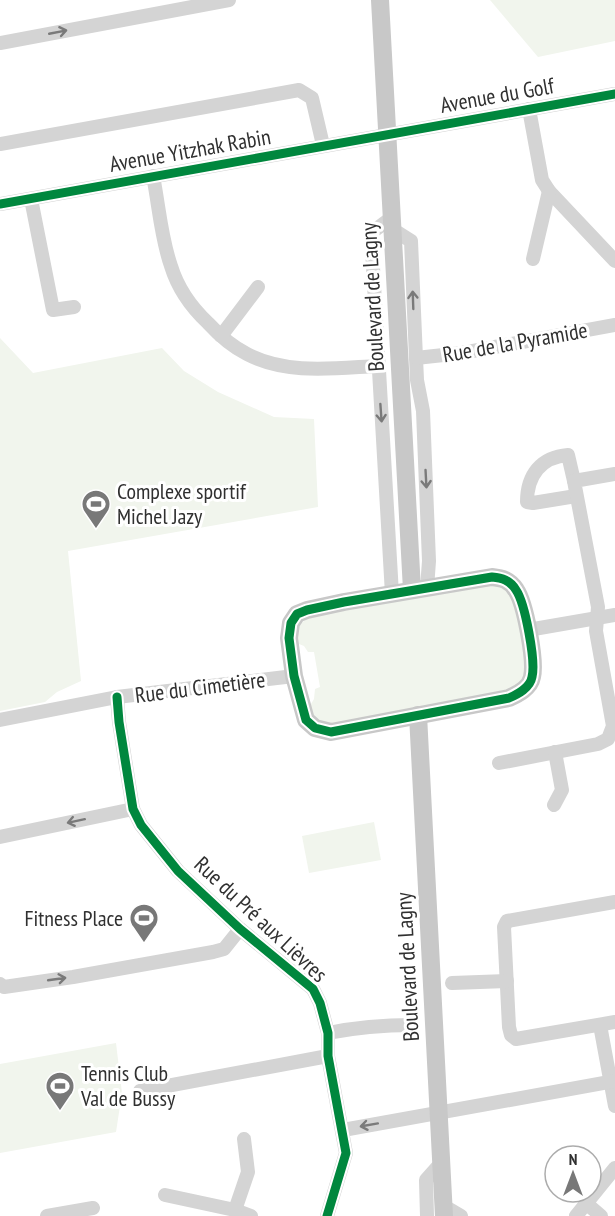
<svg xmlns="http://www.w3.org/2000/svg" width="615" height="1216" viewBox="0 0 615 1216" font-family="'PT Sans Narrow',sans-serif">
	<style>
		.green { fill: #f1f5ed }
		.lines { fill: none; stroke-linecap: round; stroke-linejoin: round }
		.minor { stroke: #d4d4d4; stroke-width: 14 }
		.major { stroke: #c8c8c8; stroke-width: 18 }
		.cycleway-casing { stroke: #fff; stroke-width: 13 }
		.cycleway { stroke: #00873e; stroke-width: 9 }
		.oneway { stroke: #7a7a7a }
		.labels { text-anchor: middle; stroke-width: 6; stroke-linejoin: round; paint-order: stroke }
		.street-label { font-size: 22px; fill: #303030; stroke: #fff }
		.poi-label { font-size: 22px; fill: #303030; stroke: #fff; text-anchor: start }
	</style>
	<rect width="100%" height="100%" fill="#fff"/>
	<!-- green -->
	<g class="green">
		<polygon points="490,0 615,0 615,41 538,57"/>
		<polygon points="0,338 33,373 162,348 184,371 218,392 274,417 314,419 318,507 68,551 81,681 57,692 45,702 0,711"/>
		<path d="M490 582 503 585 513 596 528 670 517 689 331 725 309 716 311 704 314 699 315 689 320 687 314 652H308L304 646 294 642C296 625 302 622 315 613Z"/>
		<polygon points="374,822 381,860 309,873 302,836"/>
		<polygon points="116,1043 122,1093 116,1132 0,1153 0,1064"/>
	</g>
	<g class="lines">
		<!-- minor -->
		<g class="minor">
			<polyline points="0,43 229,0"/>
			<polyline points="529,109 542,180 549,191 615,261"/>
			<polyline points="0,144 299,90 312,98 323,145"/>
			<path d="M153 176C159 206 161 238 171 266 178 289 191 307 208 323 219 335 233 347 247 354 287 375 335 368 378 366"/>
			<polyline points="31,199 53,310 74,307"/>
			<polyline points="0,204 615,94"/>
			<polyline points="391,218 371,233 392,594"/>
			<polyline points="392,229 411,241 416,358 417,380 423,411 429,561 427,588"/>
			<polyline points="533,259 549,191"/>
			<polyline points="221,336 258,287"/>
			<polyline points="416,358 462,353 615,325"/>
			<path d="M574 481 568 455C541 457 527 475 527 502L533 503 576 496"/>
			<polyline points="528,630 615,615"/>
			<polyline points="117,697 119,722 133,809 141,825 178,871 240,929 313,989 320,1003 328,1033 328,1056 346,1153 327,1216"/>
			<polyline points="0,720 117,697 294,676"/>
			<polyline points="499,763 598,744 608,739 613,726 596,631 598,607 574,481 615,474"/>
			<polyline points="554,805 562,790 555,752"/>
			<polyline points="0,837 133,809"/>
			<polyline points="615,902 507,921 504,927 509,1027 511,1035 516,1039 615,1022"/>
			<polyline points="452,983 507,981"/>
			<polyline points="0,984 4,987 73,977 213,952 224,949 240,929"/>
			<polyline points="600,1025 615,1106"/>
			<path d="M328 1033C358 1027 382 1025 413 1025"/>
			<polyline points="140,1091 328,1056"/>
			<polyline points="343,1130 615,1081"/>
			<polyline points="165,1195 235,1210 251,1216"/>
			<polyline points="587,1204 601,1216"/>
			<polyline points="444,1206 461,1216"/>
			<polyline points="235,1210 248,1172 244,1139"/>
			<polyline points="47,1216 93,1208"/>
			<polyline points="427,1216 426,1180 442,1162"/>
			<polyline points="576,1216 615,1168"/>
		</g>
		<!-- major -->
		<g class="major">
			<polyline points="380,0 412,590"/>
			<path d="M492 577C502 578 510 580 516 590 525 603 536 661 532 677 530 688 518 694 509 698L331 732 315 728 306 720 294 676 289 638 291 623 297 614 307 610 344 602Z"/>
			<polyline points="418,715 444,1216"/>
		</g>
		<!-- cycleway casing -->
		<g class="cycleway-casing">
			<g id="cycleway">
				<polyline points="0,204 615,94"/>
				<path d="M492 577C502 578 510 580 516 590 525 603 536 661 532 677 530 688 518 694 509 698L331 732 315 728 306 720 294 676 289 638 291 623 297 614 307 610 344 602Z"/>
				<polyline points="117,697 119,722 133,809 141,825 178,871 240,929 313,989 320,1003 328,1033 328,1056 346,1153 327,1216"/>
			</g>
		</g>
		<!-- cycleway -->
		<use href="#cycleway" class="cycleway"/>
	</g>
	<!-- one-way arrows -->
	<defs><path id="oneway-shaft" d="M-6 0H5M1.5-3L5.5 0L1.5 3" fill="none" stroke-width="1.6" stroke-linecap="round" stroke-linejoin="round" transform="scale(1.5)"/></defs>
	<g class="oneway">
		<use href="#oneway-shaft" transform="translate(58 32) rotate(-11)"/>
		<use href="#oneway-shaft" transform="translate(413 300) rotate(-92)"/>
		<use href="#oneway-shaft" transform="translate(381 413) rotate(86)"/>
		<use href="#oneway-shaft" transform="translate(426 479) rotate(87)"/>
		<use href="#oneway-shaft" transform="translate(76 821) rotate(168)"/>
		<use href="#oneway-shaft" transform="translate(57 979) rotate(-8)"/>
		<use href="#oneway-shaft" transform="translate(369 1125) rotate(170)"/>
	</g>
	<!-- icons -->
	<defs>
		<g id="stadium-pin" transform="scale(1.5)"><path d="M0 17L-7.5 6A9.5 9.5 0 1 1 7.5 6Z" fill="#787878" stroke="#fff"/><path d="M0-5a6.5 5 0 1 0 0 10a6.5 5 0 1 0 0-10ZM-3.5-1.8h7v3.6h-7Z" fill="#fff"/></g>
	</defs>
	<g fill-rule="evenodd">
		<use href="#stadium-pin" x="96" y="504"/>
		<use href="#stadium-pin" x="144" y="918"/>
		<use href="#stadium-pin" x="60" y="1086"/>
	</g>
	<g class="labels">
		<!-- street labels -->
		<g class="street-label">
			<text transform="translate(497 95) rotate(-10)" y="8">Avenue du Golf</text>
			<text transform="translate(190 150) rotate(-10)" y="8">Avenue Yitzhak Rabin</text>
			<text transform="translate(372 297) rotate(-93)" y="8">Boulevard de Lagny</text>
			<text transform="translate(515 342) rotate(-10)" y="8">Rue de la Pyramide</text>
			<text transform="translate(200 687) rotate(-7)" y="8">Rue du Cimetière</text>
			<text transform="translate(261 919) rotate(43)" y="8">Rue du Pré aux Lièvres</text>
			<text transform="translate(407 967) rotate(-93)" y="8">Boulevard de Lagny</text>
		</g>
		<!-- poi labels -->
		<g class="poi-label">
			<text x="117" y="499">Complexe sportif<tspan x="117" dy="25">Michel Jazy</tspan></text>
			<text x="123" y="926" text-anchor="end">Fitness Place</text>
			<text x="81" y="1081">Tennis Club<tspan x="81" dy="25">Val de Bussy</tspan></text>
		</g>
	</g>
	<!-- north arrow -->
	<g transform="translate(573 1174)"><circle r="28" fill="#ffffff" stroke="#acacac" stroke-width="1.5"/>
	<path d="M0-4.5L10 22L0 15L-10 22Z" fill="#787878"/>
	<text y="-9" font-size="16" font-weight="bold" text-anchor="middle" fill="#303030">N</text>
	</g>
</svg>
